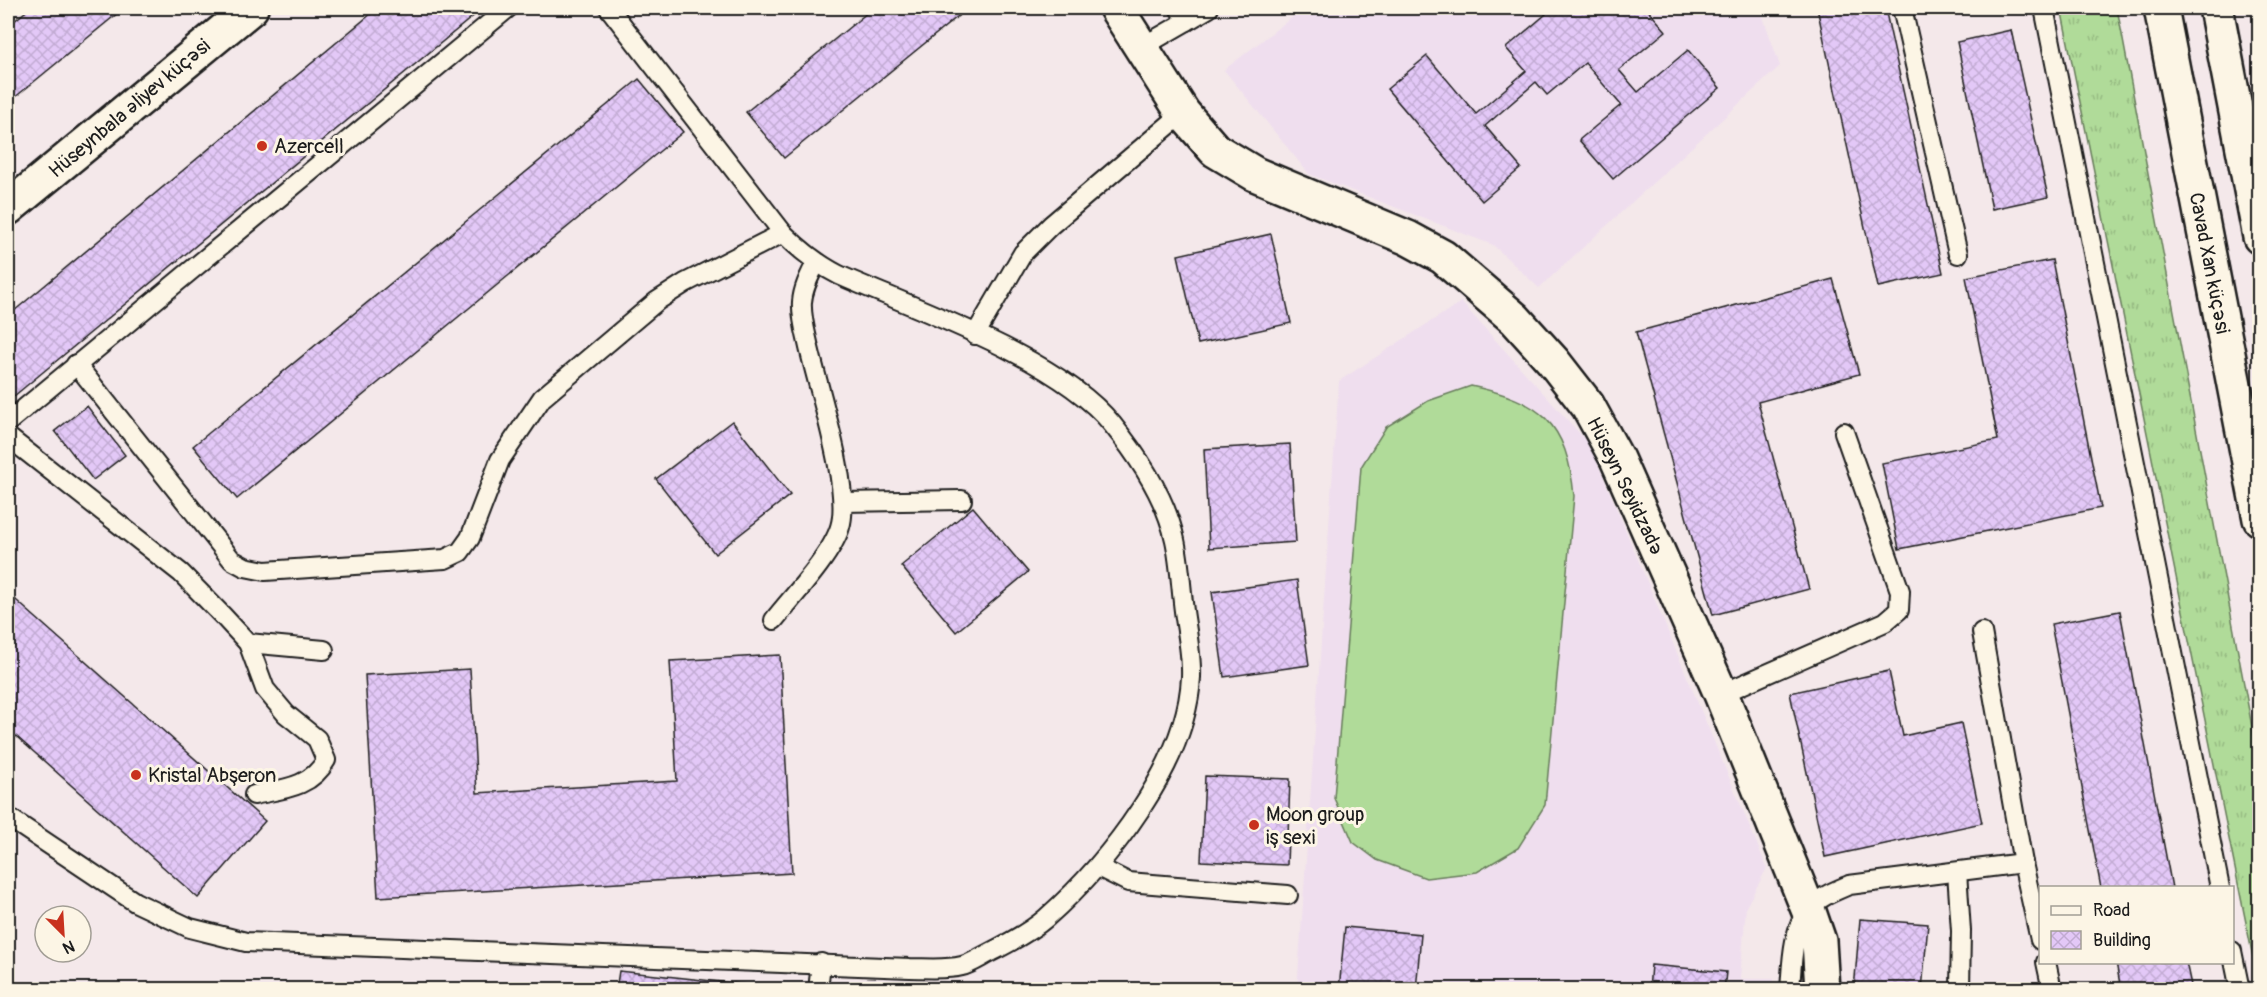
<svg xmlns="http://www.w3.org/2000/svg" width="2267" height="997" viewBox="0 0 2267 997" font-family="Pangolin,sans-serif">
	<style>
		.built { fill: #efdeee }
		.grass { fill: url(#grass-tufts); stroke: #667c5a; stroke-width: 1.5 }
		.pitch { fill: #b0db99; stroke: #667c5a; stroke-width: 1.5 }
		.building { fill: url(#building-cross-hatch); stroke: #1c1c1c; stroke-width: 1.5 }
		.lines { fill: none; stroke-linecap: round; stroke-linejoin: round }
		.lane-casing { stroke: #1c1c1c; stroke-width: 22 }
		.street-casing { stroke: #1c1c1c; stroke-width: 38 }
		.secondary-casing { stroke: #1c1c1c; stroke-width: 38 }
		.lane { stroke: #fcf5e5; stroke-width: 18 }
		.street { stroke: #fcf5e5; stroke-width: 33 }
		.secondary { stroke: #fcf5e5; stroke-width: 33 }
		.poi-dot { fill: #c8321e; stroke: #fcf5e5; stroke-width: 2 }
		.labels { text-anchor: middle; stroke-width: 6; stroke-linejoin: round; paint-order: stroke }
		.street-label { font-size: 20px; fill: #1c1c1c; stroke: #fcf5e5 }
		.poi-label { font-size: 20px; fill: #1c1c1c; stroke: #fcf5e5; text-anchor: start }
	</style>
	<defs>
		<pattern id="grass-tufts" width="24" height="20" patternUnits="userSpaceOnUse" patternTransform="scale(1.5)"><rect width="24" height="20" fill="#b0db99"/><path d="M3 7l-1-3M5 7V3M7 7l1-3M15 17l-1-3M17 17v-4M19 17l1-3" fill="none" stroke="#97bb83"/></pattern>
		<pattern id="building-cross-hatch" width="8" height="8" patternUnits="userSpaceOnUse" patternTransform="scale(1.5)"><rect width="8" height="8" fill="#e3c8f7"/><path d="M0 0l8 8M0 8l8-8" fill="none" stroke="#c2abd3"/></pattern>
	</defs>
	<rect width="100%" height="100%" fill="#f4e8ea"/>
	<filter id="ink" filterUnits="userSpaceOnUse"><feTurbulence type="fractalNoise" baseFrequency=".0167" numOctaves="2"/><feDisplacementMap in="SourceGraphic" scale="12" xChannelSelector="R" yChannelSelector="G"/><feConvolveMatrix kernelMatrix="1 2 1 2 8 2 1 2 1" color-interpolation-filters="sRGB"/></filter>
	<g filter="url(#ink)">
		<!-- built -->
		<g class="built">
			<polygon points="1304,8 1760,8 1780,66 1539,288 1493,245 1309,174 1224,70"/>
			<polygon points="1461,302 1590,445 1767,868 1746,907 1740,979 1774,979 1773,989 1297,990 1339,381"/>
		</g>
		<!-- grass -->
		<polygon class="grass" points="2061,8 2117,8 2259,764 2259,987"/>
		<!-- pitch -->
		<path class="pitch" d="M1471 386C1541 401 1567 422 1574 496L1545 805 1518 848 1477 872 1426 878 1377 860 1353 842 1334 798 1361 467 1386 427 1428 401Z"/>
		<!-- building -->
		<g class="building">
			<polygon points="30,8 124,8 8,103 8,26"/>
			<polygon points="378,8 483,8 8,401 8,316"/>
			<polygon points="873,8 968,8 784,158 746,112"/>
			<polygon points="1541,8 1646,8 1666,31 1619,70 1638,92 1688,50 1720,88 1613,179 1579,140 1621,105 1585,63 1547,95 1536,82 1485,126 1521,168 1482,201 1387,89 1427,56 1476,114 1526,71 1506,48 1546,14"/>
			<polygon points="1817,8 1885,8 1943,273 1878,287"/>
			<polygon points="2011,30 2048,197 1992,209 1957,42"/>
			<polygon points="639,79 683,132 237,499 193,446"/>
			<polygon points="1271,234 1291,323 1198,344 1178,255"/>
			<polygon points="2052,260 2101,508 1899,549 1882,463 1998,440 1966,277"/>
			<polygon points="1833,279 1859,374 1758,402 1809,589 1713,615 1636,332"/>
			<polygon points="87,406 125,455 93,480 55,431"/>
			<polygon points="732,421 790,495 715,554 656,479"/>
			<polygon points="1290,444 1296,542 1209,548 1204,449"/>
			<polygon points="973,507 1028,572 956,632 901,566"/>
			<polygon points="1297,580 1309,665 1224,677 1212,592"/>
			<polygon points="8,593 265,821 198,898 8,729"/>
			<polygon points="2120,611 2172,888 2101,888 2051,624"/>
			<polygon points="780,655 792,873 378,897 365,675 470,669 477,793 677,781 670,661"/>
			<polygon points="1889,671 1903,736 1961,723 1982,823 1825,857 1790,693"/>
			<polygon points="1205,776 1290,779 1287,865 1201,861"/>
			<polygon points="1860,919 1928,924 1922,990 1854,990"/>
			<polygon points="1345,927 1421,934 1416,990 1339,990"/>
			<polygon points="2116,962 2186,962 2192,990 2121,990"/>
			<polygon points="1651,965 1726,972 1724,990 1649,990"/>
			<polygon points="619,971 749,985 749,990 616,990"/>
		</g>
		<g class="lines">
			<!-- lane casing -->
			<g class="lane-casing">
				<g id="lane">
					<polyline points="1902,8 1958,254"/>
					<polyline points="2044,8 2220,888"/>
					<polyline points="1187,21 1209,8"/>
					<polyline points="1142,47 1187,21 1179,8"/>
					<polyline points="975,335 1023,253 1051,225 1183,113"/>
					<polyline points="76,364 232,560 245,567 265,571 445,559 460,552 470,538 500,460 542,398 657,301 685,283 783,233"/>
					<polyline points="8,422 508,8"/>
					<path d="M8 437 181 573 223 616 248 643 265 689 286 714 317 739 326 760C311 788 282 789 254 795"/>
					<polyline points="843,502 962,500"/>
					<path d="M774 620C792 597 832 555 840 527 852 489 817 386 808 343 805 330 801 315 802 302 803 288 810 275 816 263"/>
					<polyline points="1982,632 2023,863 2040,940"/>
					<polyline points="248,643 324,650"/>
					<polyline points="1721,694 1885,622 1899,610 1900,591 1844,432"/>
					<path d="M8 817 135 902 190 928 246 942 910 968C926 968 946 970 962 966 971 964 981 957 989 953 1009 943 1030 932 1046 918 1108 863 1187 764 1191 677 1192 656 1187 633 1184 611 1181 588 1180 563 1175 540 1166 499 1138 456 1112 424 1059 358 918 310 839 275 817 264 801 251 783 233L609 8"/>
					<polyline points="1098,867 1128,882 1288,895"/>
					<polyline points="1957,872 1961,931 1960,990"/>
					<polyline points="2232,951 2240,990"/>
					<polyline points="2046,962 2052,990"/>
					<polyline points="818,990 821,963"/>
					<path d="M1790 990C1792 964 1792 929 1809 909 1819 897 1835 891 1849 885L2023 863"/>
				</g>
			</g>
			<!-- street casing -->
			<g class="street-casing">
				<polyline id="street" points="1116,8 1183,113 1215,150 1255,174 1408,238 1443,257 1515,319 1553,361 1588,406 1617,459 1721,694 1808,909 1819,941 1822,990"/>
			</g>
			<!-- secondary casing -->
			<g class="secondary-casing">
				<g id="secondary">
					<polyline points="2161,8 2260,519"/>
					<polyline points="2216,8 2260,237"/>
					<polyline points="8,208 251,8"/>
				</g>
			</g>
			<!-- lane -->
			<use href="#lane" class="lane"/>
			<!-- street -->
			<use href="#street" class="street"/>
			<!-- secondary -->
			<use href="#secondary" class="secondary"/>
		</g>
	</g>
	<!-- markers -->
	<g class="poi-dot">
		<circle cx="262" cy="146" r="6"/>
		<circle cx="136" cy="775" r="6"/>
		<circle cx="1254" cy="825" r="6"/>
	</g>
	<g class="labels">
		<!-- street labels -->
		<g class="street-label">
			<text transform="translate(129 108) rotate(-40)" y="7">Hüseynbala Əliyev küçəsi</text>
			<text transform="translate(2210 263) rotate(79)" y="7">Cavad Xan küçəsi</text>
			<text transform="translate(1626 486) rotate(64)" y="7">Hüseyn Seyidzadə</text>
		</g>
		<!-- poi labels -->
		<g class="poi-label">
			<text x="274" y="153">Azercell</text>
			<text x="148" y="782">Kristal Abşeron</text>
			<text x="1266" y="821">Moon group<tspan x="1266" dy="23">iş sexi</tspan></text>
		</g>
	</g>
	<!-- margin -->
	<rect width="2267" height="997" fill="none" stroke="#fcf5e5" stroke-width="30"/>
	<rect x="15" y="15" width="2237" height="967" fill="none" stroke="#1c1c1c" stroke-width="2" filter="url(#ink)"/>
	<!-- legend -->
	<rect x="2039" y="886" width="195" height="78" fill="#fcf5e5" stroke="#a29e95" stroke-width="1.5"/>
	<rect x="2051" y="906" width="30" height="9" fill="#fcf5e5" stroke="#a29e95" stroke-width="1.5"/>
	<text x="2093" y="916" font-size="18" fill="#1c1c1c">Road</text>
	<rect x="2051" y="931" width="30" height="18" fill="url(#building-cross-hatch)" stroke="#a29e95" stroke-width="1.5"/>
	<text x="2093" y="946" font-size="18" fill="#1c1c1c">Building</text>
	<!-- north arrow -->
	<g transform="translate(63 934) rotate(156)"><circle r="28" fill="#fcf5e5" stroke="#a29e95" stroke-width="1.5"/>
	<path d="M0-4.5L10 22L0 15L-10 22Z" fill="#c8321e"/>
	<text y="-9" font-size="16" font-weight="bold" text-anchor="middle" fill="#1c1c1c">N</text>
	</g>
</svg>
